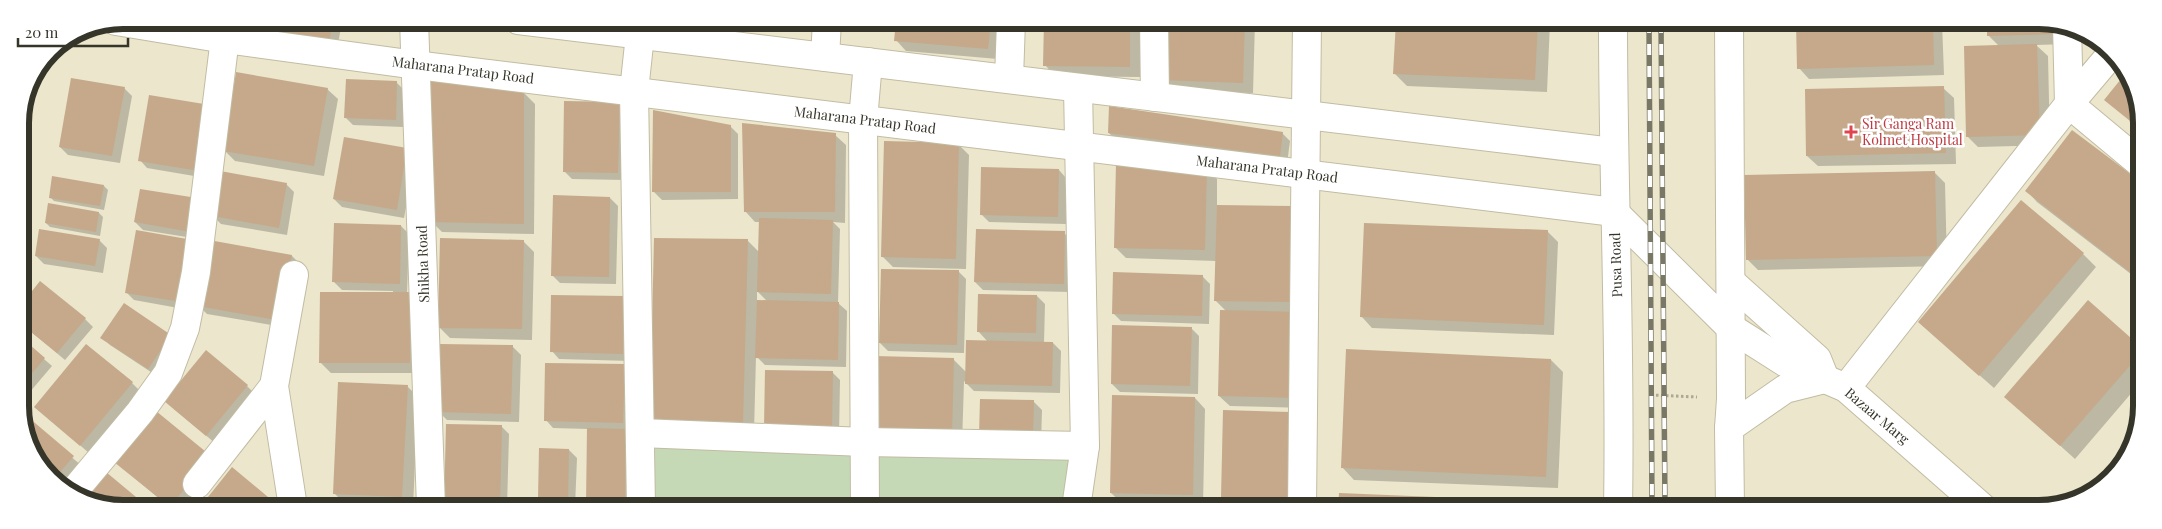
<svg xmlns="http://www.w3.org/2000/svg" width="2162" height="529" viewBox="0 0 2162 529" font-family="'Playfair Display',serif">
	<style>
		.green { fill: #c6d9b7 }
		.shadow { fill: #0003; fill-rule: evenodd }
		.building { fill: #c5a98a }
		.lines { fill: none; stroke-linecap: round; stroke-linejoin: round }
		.street-casing { stroke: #c1bca3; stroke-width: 30 }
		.secondary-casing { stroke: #c1bca3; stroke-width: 30 }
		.path { stroke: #aca893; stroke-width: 3; stroke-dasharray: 2.5 2.5; stroke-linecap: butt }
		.street { stroke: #fff; stroke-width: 28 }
		.secondary { stroke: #fff; stroke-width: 28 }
		.rail-casing { stroke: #797766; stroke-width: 5.5 }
		.rail { stroke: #fff; stroke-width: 4; stroke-dasharray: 11; stroke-linecap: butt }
		.health-dot { fill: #e0444e; stroke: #fff; stroke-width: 2 }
		.labels { text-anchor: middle; stroke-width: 5; stroke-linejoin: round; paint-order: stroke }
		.street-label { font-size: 14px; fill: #36352a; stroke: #fff }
		.health-label { font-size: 14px; fill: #be3a42; stroke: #fff; text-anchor: start }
		.rim { fill: none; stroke: #36352a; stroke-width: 6 }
	</style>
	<rect width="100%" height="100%" fill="#ebe6cc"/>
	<!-- green -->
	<polygon class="green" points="655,437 1072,440 1072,508 654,507"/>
	<!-- shadow -->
	<g class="shadow">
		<polygon points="140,20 213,20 210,39"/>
		<polygon points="236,20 340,20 342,22 336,55"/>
		<polygon points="897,21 1002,21 998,59 906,51 896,40"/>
		<polygon points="1045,21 1140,21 1140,77 1055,76 1045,65"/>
		<polygon points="1163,21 1255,21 1253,93 1172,91 1161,80"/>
		<polygon points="1397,21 1550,22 1547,92 1407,86 1395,74"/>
		<polygon points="1797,22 1942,22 1944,75 1809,79 1799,68"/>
		<polygon points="1988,22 2059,22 2067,44 2036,45 2048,56 2050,145 1978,147 1967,136 1999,46 1988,35"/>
		<polygon points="396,82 404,90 403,127 353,125 345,117"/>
		<polygon points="124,88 132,96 120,163 68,155 60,147"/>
		<polygon points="1943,88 1954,98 1956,164 1818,166 1807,156"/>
		<polygon points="327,89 338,99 324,176 235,161 224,150"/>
		<polygon points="524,93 535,104 534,234 442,232 431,221"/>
		<polygon points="619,104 627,112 625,180 572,179 564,171"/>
		<polygon points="209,106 206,178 147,168 140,160"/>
		<polygon points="730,126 738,134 738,199 662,200 654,192"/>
		<polygon points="1109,133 1282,133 1290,141 1287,164 1117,141"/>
		<path d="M835 135 846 145 845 223 833 222 840 229 838 303 847 311 846 367 765 365 756 356 754 432 662 429 651 419 748 241 759 252 760 222H755L745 211ZM757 291 768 302 757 301Z"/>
		<polygon points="958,144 969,155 966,269 893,267 882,256"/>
		<polygon points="407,149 415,157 404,218 342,207 334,199"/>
		<polygon points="1207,168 1217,179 1217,206 1291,207 1307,408 1230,406 1219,396 1227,312 1215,300 1216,261 1126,258 1115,247"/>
		<polygon points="1059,170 1066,178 1066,224 989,222 981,214"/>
		<polygon points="1934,172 1945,183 1947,266 1758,270 1747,259"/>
		<polygon points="2140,183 2140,281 2037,202 2027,191"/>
		<polygon points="286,184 294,192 287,235 221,224 213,216"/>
		<polygon points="104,186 108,190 104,210 54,201 50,197"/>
		<polygon points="610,198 618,206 616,284 560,283 552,275"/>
		<polygon points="197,199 199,239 143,230 135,222"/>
		<polygon points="99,213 103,217 100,236 50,227 46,223"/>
		<polygon points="401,226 409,234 407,294 420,373 331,373 320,362 393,293 393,291 342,290 334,282"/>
		<polygon points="1548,232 1558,242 1554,335 1372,328 1362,317"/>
		<polygon points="1064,233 1072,241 1071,292 983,290 975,282"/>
		<polygon points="99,240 107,248 103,273 44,264 36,256"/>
		<polygon points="187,240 184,309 134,300 126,292"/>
		<polygon points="523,241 534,252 532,340 450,338 439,327"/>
		<polygon points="210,242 292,256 300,264 289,328 207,314 199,306"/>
		<polygon points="2083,254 2096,267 1994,388 1919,322"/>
		<polygon points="958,271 966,279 964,353 888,351 880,343"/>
		<polygon points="1202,276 1210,284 1209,324 1121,321 1113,313"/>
		<polygon points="553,296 632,306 631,361 559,359 552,351"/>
		<polygon points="1037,296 1045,304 1044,343 1053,343 1061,351 1060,393 974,391 964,381 962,445 884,443 954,360 966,372 988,342 978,331"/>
		<polygon points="85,319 93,327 65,360 22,324"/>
		<polygon points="1191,328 1199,336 1198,394 1120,392 1112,384"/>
		<polygon points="102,337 178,344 157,376 110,345"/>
		<polygon points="22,340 52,366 29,393 22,387"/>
		<polygon points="513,347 521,355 519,422 447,420 439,412"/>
		<polygon points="2140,347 2140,383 2075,459 2006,397"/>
		<polygon points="1551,360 1563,372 1558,488 1354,480 1342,467"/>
		<polygon points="624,365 632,373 633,507 590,507 587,504 589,429 553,428 546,420"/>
		<polygon points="832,372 840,380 839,436 773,434"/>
		<polygon points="132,383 140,391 89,453 36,407"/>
		<polygon points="247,386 255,394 215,443 174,409"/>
		<polygon points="408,387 418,397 413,507 345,504 334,493"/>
		<polygon points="1195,398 1205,409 1203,505 1122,503 1111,493"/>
		<polygon points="1034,402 1042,410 1041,444 989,443"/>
		<polygon points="1290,413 1296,508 1230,506 1222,498"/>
		<polygon points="22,414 83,467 66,487 50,479 22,426"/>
		<polygon points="447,425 501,426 509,434 507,507 445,507"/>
		<polygon points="569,450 577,458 575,507 547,507 539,499"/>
		<polygon points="116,462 218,465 184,507 169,507"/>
		<polygon points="233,469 273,503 278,507 201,507"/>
		<polygon points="1340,494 1557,503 1562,508 1339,508"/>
	</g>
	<!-- building -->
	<g class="building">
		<polygon points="235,20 333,20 328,48 233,31"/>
		<polygon points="896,21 991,21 988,49 894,41"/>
		<polygon points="1044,21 1130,21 1130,67 1043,66"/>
		<polygon points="1162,21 1245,21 1243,83 1160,80"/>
		<polygon points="1396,21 1538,21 1535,80 1393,74"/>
		<polygon points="1796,22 1933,22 1934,65 1797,69"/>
		<polygon points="1987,22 2057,22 2057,34 1987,36"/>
		<polygon points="2037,44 2040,135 1966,137 1964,46"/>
		<polygon points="236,72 328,88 314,166 223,151"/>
		<polygon points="2125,74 2140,103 2140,129 2104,100"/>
		<polygon points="428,77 524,92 524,224 430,222"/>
		<polygon points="71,78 125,87 112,156 59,147"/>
		<polygon points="346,79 397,81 396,120 344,118"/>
		<polygon points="1944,86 1946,153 1806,156 1805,89"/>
		<polygon points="149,95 210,105 199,171 138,161"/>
		<polygon points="564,101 620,102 618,173 563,172"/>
		<polygon points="1109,106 1283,132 1280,156 1108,133"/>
		<polygon points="653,110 731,125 731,192 652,192"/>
		<polygon points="742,123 836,133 835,212 744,212"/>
		<polygon points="2072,130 2140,181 2140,280 2025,191"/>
		<polygon points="344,137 407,148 397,210 333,199"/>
		<polygon points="884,141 959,143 956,259 881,257"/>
		<polygon points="1116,164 1207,167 1205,250 1114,248"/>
		<polygon points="981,167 1059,169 1058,217 980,215"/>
		<polygon points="220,171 287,183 279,228 212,216"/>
		<polygon points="1935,171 1937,256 1746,260 1744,175"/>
		<polygon points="52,176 104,185 100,206 49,198"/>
		<polygon points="140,189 197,198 191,232 134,222"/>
		<polygon points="553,195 610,197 609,277 551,276"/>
		<polygon points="2021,200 2084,253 1979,376 1918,322"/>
		<polygon points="48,203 99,212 96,232 45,223"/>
		<polygon points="1217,205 1292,206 1290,302 1214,301"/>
		<polygon points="759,218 833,220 831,294 757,292"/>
		<polygon points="334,223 401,225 400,284 332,282"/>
		<polygon points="1364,223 1548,230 1544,325 1360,317"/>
		<polygon points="39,229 100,239 95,266 35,256"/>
		<polygon points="976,229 1065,231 1064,284 974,282"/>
		<polygon points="136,230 187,239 176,301 125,293"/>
		<polygon points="440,238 524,240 522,329 438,328"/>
		<polygon points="654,238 748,239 743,422 650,419"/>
		<polygon points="209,240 292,255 281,321 198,306"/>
		<polygon points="881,269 959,270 957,345 879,343"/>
		<polygon points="1113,272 1203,275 1202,316 1112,314"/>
		<polygon points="40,281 86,318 57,353 21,324 21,305"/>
		<polygon points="320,292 411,292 410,363 319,363"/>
		<polygon points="978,294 1037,295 1036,333 977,332"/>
		<polygon points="551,295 624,296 623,354 550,352"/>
		<polygon points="757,300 839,302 838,360 755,358"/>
		<polygon points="2088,300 2140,346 2140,354 2060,446 2004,397"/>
		<polygon points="124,303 171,335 148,369 100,338"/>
		<polygon points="1220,310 1299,312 1297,398 1218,396"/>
		<polygon points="1112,325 1192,327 1190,386 1111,384"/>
		<polygon points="22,338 45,358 22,385"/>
		<polygon points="966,340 1053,342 1052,386 965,384"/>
		<polygon points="86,344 133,382 80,446 34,407"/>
		<polygon points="440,344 513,345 511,414 438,412"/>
		<polygon points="1346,349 1551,359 1546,477 1341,468"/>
		<polygon points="206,350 248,385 206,436 164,401"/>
		<polygon points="874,356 954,358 952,435 872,433"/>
		<polygon points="545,363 625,364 623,423 544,421"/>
		<polygon points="765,370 833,371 832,428 764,427"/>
		<polygon points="338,382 408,385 402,497 333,494"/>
		<polygon points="1112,395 1195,397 1193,495 1110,493"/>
		<polygon points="980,399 1034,400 1033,437 979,436"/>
		<polygon points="1223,410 1291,412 1288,500 1221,498"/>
		<polygon points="156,411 211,456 170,507 114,462"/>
		<polygon points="22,412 74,456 53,480 50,479 22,426"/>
		<polygon points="446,424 502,425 500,507 444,507"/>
		<polygon points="587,428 627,429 625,505 586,505"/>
		<polygon points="539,448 569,449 568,500 538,499"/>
		<polygon points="232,467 274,502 270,507 200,507"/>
		<polygon points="106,472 148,507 103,507 85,497"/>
		<polygon points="1339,493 1558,502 1557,508 1338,508"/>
		<polygon points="1876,502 1882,509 1861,509"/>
	</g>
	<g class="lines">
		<!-- street casing -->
		<g class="street-casing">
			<g id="street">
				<polyline points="518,20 1613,152"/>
				<polyline points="116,21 225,39 416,65 1614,212 1731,328 1802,373 1825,379 1846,388 1984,509"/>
				<polyline points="1154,21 1155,97"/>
				<polyline points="2067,26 2069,104 2140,163"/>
				<polyline points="640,35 634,91 641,507"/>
				<polyline points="825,57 827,21"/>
				<polyline points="1009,79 1011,21"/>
				<polyline points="1731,282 1817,359 1825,379"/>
				<polyline points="1846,388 2069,104 2113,52"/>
				<polyline points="640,433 865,442 1085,446"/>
				<polyline points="197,484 274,386"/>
				<polyline points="74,491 140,412 168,373 185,328 196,272 227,22"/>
				<polyline points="293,507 274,386 294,275"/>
				<polyline points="865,508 863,120 868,62"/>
				<polyline points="1076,508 1085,446 1078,88"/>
				<polyline points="1302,508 1307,21"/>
			</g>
		</g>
		<!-- secondary casing -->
		<g class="secondary-casing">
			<g id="secondary">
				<polyline points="414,20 431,507"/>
				<path d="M1613 22C1613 184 1621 346 1618 508"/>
				<polyline points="1729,22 1731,399 1729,428 1730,508"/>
				<polyline points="1729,428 1785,389 1825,379"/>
			</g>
		</g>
		<!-- path -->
		<polyline class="path" points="1651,395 1697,397"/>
		<!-- street -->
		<use href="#street" class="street"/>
		<!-- secondary -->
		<use href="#secondary" class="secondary"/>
		<!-- rail casing -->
		<g class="rail-casing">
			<g id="rail">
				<polyline points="1649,22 1652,508"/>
				<polyline points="1661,22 1665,508"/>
			</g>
		</g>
		<!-- rail -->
		<use href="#rail" class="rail"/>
	</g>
	<!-- markers -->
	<path class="health-dot" d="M1848.5 124.5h5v5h5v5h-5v5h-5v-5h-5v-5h5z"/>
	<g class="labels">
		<!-- street labels -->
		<g class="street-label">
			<text transform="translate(463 70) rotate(7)" y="5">Maharana Pratap Road</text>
			<text transform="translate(865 120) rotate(7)" y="5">Maharana Pratap Road</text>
			<text transform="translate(1267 169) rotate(7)" y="5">Maharana Pratap Road</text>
			<text transform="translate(423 264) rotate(-92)" y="5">Shikha Road</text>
			<text transform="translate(1616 265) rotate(-92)" y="5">Pusa Road</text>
			<text transform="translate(1877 416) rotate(40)" y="5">Bazaar Marg</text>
		</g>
		<!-- health labels -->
		<g class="health-label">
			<text x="1862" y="129">Sir Ganga Ram<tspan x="1862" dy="16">Kolmet Hospital</tspan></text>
		</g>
	</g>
	<!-- crop -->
	<path d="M0 0H2162V529H0ZM123 29H2039A94 94 0 0 1 2133 123V406A94 94 0 0 1 2039 500H123A94 94 0 0 1 29 406V123A94 94 0 0 1 123 29Z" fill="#fff" fill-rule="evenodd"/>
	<path class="rim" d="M123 29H2039A94 94 0 0 1 2133 123V406A94 94 0 0 1 2039 500H123A94 94 0 0 1 29 406V123A94 94 0 0 1 123 29Z"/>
	<!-- scale -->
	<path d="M18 38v8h110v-8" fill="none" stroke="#36352a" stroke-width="2.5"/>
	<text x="25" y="38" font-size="15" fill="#36352a" stroke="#ffffff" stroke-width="4" paint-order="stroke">20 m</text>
</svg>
